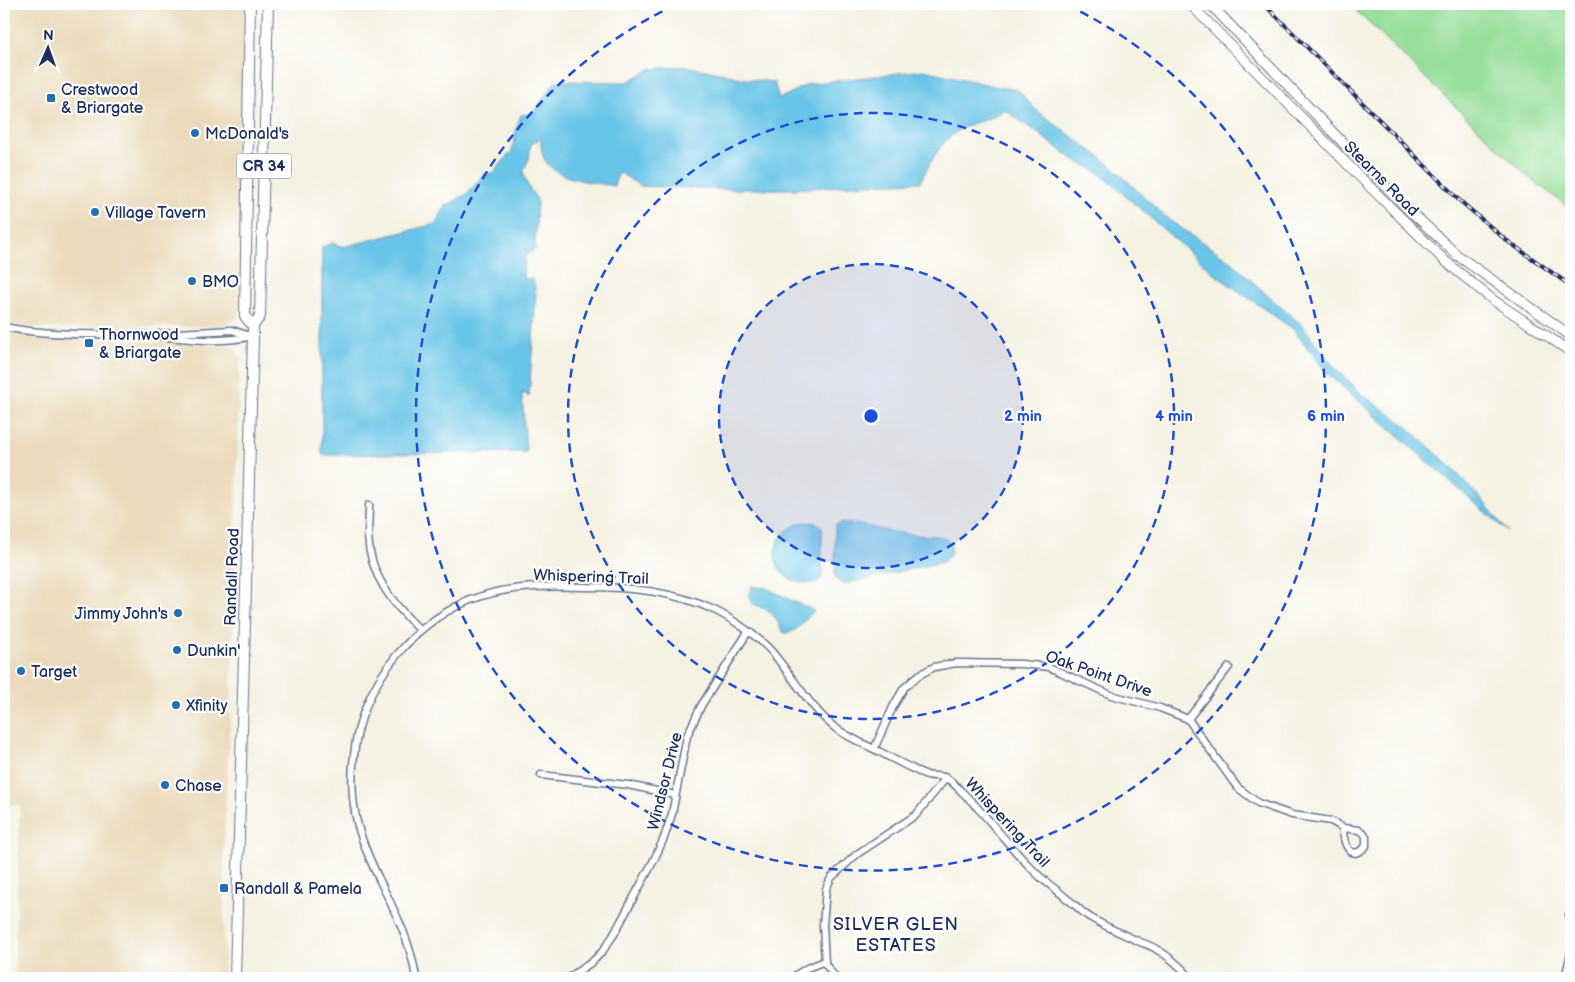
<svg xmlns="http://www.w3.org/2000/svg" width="1575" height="982" viewBox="0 0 1575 982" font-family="'Balsamiq Sans',sans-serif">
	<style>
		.built { fill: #ead9ba }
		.green { fill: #96de99; stroke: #58867c }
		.water { fill: #69c5e7; stroke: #427aa2 }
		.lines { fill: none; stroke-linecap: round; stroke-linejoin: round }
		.street-casing { stroke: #67738d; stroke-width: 9 }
		.secondary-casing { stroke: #67738d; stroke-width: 11 }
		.primary-casing { stroke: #67738d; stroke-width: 12 }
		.street { stroke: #fff; stroke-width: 6 }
		.secondary { stroke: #fff; stroke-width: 9 }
		.primary { stroke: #fff; stroke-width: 10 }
		.rail-casing { stroke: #1b2f5e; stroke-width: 4 }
		.rail { stroke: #fff; stroke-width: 2; stroke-dasharray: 5.5; stroke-linecap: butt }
		.ring { fill: none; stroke: #1d4ed8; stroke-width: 2.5; stroke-dasharray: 9 6 }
		.poi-dot { fill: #1f6fb2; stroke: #fff; stroke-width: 2 }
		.labels { text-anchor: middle; stroke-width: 4.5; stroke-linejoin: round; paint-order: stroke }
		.shield { fill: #fff; stroke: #5f6d8e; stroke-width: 1 }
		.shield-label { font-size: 15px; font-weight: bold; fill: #1b2f5e }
		.poi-label { font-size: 16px; fill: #1b2f5e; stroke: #fff; text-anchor: start }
		.street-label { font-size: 16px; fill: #1b2f5e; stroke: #fff }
		.neighbourhood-label { font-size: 18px; letter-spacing: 1px; fill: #1b2f5e; stroke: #fff }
		.centre { fill: #1d4ed8; stroke: #fff; stroke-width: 2.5 }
		.ring-label { font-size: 15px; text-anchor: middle; font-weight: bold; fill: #1d4ed8; stroke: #fff; stroke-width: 4.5; stroke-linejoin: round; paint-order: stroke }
	</style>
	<rect width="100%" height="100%" fill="#fff"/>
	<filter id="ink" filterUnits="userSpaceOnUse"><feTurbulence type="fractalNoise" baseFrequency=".02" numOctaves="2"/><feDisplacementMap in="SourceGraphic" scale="10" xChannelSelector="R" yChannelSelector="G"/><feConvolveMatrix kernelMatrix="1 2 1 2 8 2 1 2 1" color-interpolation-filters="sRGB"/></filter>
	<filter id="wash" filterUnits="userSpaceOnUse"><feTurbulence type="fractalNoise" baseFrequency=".0096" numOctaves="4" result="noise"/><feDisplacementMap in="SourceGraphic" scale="20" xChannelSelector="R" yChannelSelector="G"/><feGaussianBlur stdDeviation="1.12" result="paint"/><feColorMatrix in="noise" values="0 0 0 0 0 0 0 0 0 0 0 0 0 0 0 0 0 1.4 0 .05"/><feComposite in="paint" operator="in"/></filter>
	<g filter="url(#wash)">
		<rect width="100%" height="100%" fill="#f5f2e3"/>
		<!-- built -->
		<g class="built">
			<polygon points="4,4 247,4 241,305 239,314 235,320 223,326 28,328 4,323"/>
			<polygon points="4,330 28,335 226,346 234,348 240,357 231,703 224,839 224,978 14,978 20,805 4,804"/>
		</g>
		<!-- green -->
		<polygon class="green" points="1349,4 1571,4 1571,209 1527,176"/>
		<!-- water -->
		<g class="water">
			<path d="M686 66 746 79 774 82 779 99 808 84 924 70 994 86 1018 90 1036 110 1109 164 1169 220 1232 262 1267 295 1302 325 1335 368 1364 396 1404 424 1446 462 1483 501 1508 532 1329 375 1293 329 1217 276 1098 172 1076 161 1004 109C994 118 982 120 969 125 941 137 934 157 920 182L866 184 795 189H718L640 186 619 172 614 186C590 181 550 181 542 153 541 149 541 142 541 138L531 144 529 158 523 173 530 190 537 199 535 249 525 256 523 278 533 279 536 293 529 397 522 392 526 452 322 455V247L332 243 343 247 435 224 446 206 467 194 484 174 493 173 512 151 517 126 521 115 532 114 556 81 627 82 651 69Z"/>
			<path d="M803 522 817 523 822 527V576C820 583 817 582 811 583 769 585 761 535 803 522Z"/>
			<path d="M840 523C858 522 875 529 894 532 901 533 909 534 917 535 927 536 953 533 951 550 951 556 947 559 942 562L844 584 838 581 835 577V529L836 525Z"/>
			<path d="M752 586 766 588 814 611C805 619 797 634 784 633 779 627 777 618 771 613 760 604 742 607 752 586Z"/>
		</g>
	</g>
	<g filter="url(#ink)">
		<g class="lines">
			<!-- street casing -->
			<g class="street-casing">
				<g id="street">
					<path d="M4 327C49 336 96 334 142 335 182 337 212 345 253 336"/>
					<polyline points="159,334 232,330 250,336"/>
					<path d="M369 505C369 516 368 526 368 537 370 576 393 604 420 630"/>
					<polyline points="1188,719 1229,667"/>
					<path d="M874 749 893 707 904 688 919 675 934 667 956 663 1022 664 1049 667 1111 695 1160 708 1188 719 1237 787 1258 803 1292 815 1331 821 1343 828 1359 830 1364 833 1366 837V846C1350 864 1343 842 1343 828"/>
					<polyline points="541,775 628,785 675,795"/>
					<polyline points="4,857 4,864"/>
					<polyline points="1571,907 1569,915 1571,924"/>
					<path d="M416 978C408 921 373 880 358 826 352 803 351 778 354 755 361 684 415 617 482 596 516 585 552 586 586 587 630 587 673 591 714 610 731 618 759 637 772 652 793 677 809 706 834 727 849 738 864 744 880 752 895 760 911 769 927 775 933 777 941 775 946 778 951 780 957 787 961 791 988 816 1009 847 1036 873 1045 882 1056 889 1066 898 1075 904 1082 913 1091 918 1106 927 1123 934 1138 941 1144 944 1151 945 1156 949 1169 956 1181 967 1191 978"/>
					<polyline points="568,978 592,962 602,952 613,936 654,860 664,838 672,814 687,736 701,706 748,632"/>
					<polyline points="791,978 807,968 825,961"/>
					<polyline points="836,978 825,964 823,925 826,889 831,878 857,854 916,815 946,778"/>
					<polyline points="1565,978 1571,953"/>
				</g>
			</g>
			<!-- secondary casing -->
			<g class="secondary-casing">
				<g id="secondary">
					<polyline points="1190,4 1365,182 1445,261 1493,300 1571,352"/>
					<polyline points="1210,4 1346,146 1403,204 1457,255 1571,336"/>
				</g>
			</g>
			<!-- primary casing -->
			<g class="primary-casing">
				<g id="primary">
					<polyline points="253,326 260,316 268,4"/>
					<polyline points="235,978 253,336 253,326 245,316 250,4"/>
				</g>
			</g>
			<!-- street -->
			<use href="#street" class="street"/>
			<!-- secondary -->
			<use href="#secondary" class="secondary"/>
			<!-- primary -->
			<use href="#primary" class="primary"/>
			<!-- rail casing -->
			<g class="rail-casing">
				<polyline id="rail" points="1264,4 1459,200 1506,240 1571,286"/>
			</g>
			<!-- rail -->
			<use href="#rail" class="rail"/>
		</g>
	</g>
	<!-- distance rings -->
	<circle cx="871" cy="416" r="152" fill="#1d4ed8" fill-opacity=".12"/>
	<g class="ring">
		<circle cx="871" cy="416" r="152"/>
		<circle cx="871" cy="416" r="303"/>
		<path d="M1067 5A455 455 0 1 1 675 5"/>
	</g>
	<!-- markers -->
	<g class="poi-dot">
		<rect x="46" y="93" width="10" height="10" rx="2.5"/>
		<circle cx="195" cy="133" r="5"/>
		<circle cx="95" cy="212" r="5"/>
		<circle cx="192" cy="281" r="5"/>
		<rect x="84" y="338" width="10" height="10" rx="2.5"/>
		<circle cx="178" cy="613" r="5"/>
		<circle cx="177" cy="650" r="5"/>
		<circle cx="21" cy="671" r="5"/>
		<circle cx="176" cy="705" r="5"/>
		<circle cx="165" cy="785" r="5"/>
		<rect x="219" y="883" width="10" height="10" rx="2.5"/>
	</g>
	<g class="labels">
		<!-- shield labels -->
		<rect class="shield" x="236.5" y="153.5" width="55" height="25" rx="4"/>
		<g class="shield-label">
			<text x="264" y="171">CR 34</text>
		</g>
		<!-- poi labels -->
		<g class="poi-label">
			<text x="61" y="95">Crestwood<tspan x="61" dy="18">&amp; Briargate</tspan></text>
			<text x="205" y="139">McDonald's</text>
			<text x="105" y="218">Village Tavern</text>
			<text x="202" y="287">BMO</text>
			<text x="99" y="340">Thornwood<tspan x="99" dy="18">&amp; Briargate</tspan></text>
			<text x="168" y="619" text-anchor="end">Jimmy John's</text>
			<text x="187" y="656">Dunkin'</text>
			<text x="31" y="677">Target</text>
			<text x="186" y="711">Xfinity</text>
			<text x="175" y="791">Chase</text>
			<text x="234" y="894">Randall &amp; Pamela</text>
		</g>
		<!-- street labels -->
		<g class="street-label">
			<text transform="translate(1382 178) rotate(45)" y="6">Stearns Road</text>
			<text transform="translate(591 576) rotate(2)" y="6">Whispering Trail</text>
			<text transform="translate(231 577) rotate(-88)" y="6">Randall Road</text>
			<text transform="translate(1099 673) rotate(19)" y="6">Oak Point Drive</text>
			<text transform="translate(664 781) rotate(-76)" y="6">Windsor Drive</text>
			<text transform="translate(1008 822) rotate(47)" y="6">Whispering Trail</text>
		</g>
		<!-- neighbourhood labels -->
		<g class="neighbourhood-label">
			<text x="896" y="930">SILVER GLEN<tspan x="896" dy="21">ESTATES</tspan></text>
		</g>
	</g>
	<circle cx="871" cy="416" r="8" class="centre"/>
	<g class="ring-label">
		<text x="1023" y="421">2 min</text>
		<text x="1174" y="421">4 min</text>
		<text x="1326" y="421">6 min</text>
	</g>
	<!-- margin -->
	<rect width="1575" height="982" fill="none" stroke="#fff" stroke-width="20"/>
	<!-- north arrow -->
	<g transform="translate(48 48) rotate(2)" stroke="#ffffff" stroke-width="4" paint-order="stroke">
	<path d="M0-4L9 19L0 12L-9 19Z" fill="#1b2f5e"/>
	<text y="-8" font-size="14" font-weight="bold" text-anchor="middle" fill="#1b2f5e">N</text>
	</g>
</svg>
